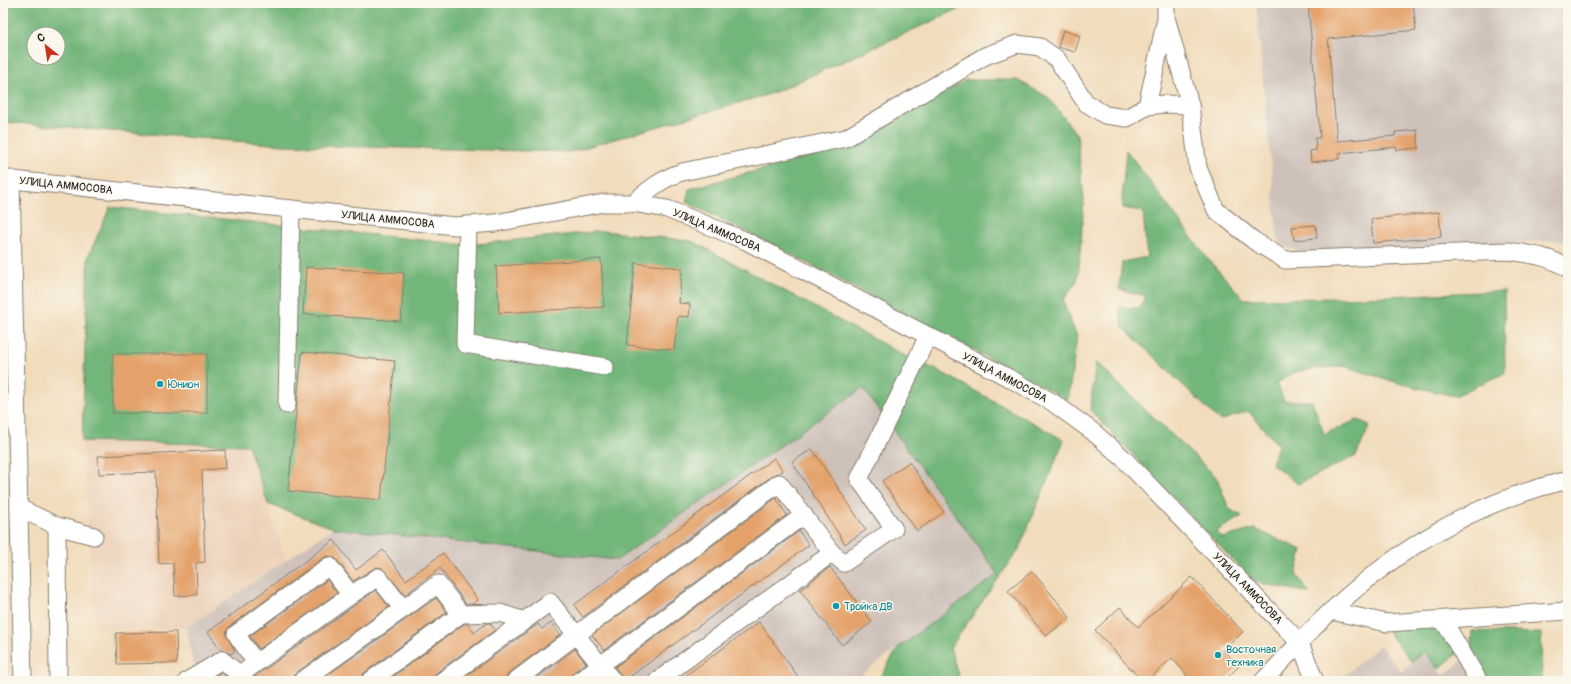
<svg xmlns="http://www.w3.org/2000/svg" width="1571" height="684" viewBox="0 0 1571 684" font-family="Pangolin,sans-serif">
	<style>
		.built { fill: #ecd1b9 }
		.industrial { fill: #cec1b9 }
		.forest { fill: #73b67a; stroke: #48694b; fill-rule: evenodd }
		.building { fill: #e4a26a }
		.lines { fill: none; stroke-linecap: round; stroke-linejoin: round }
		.minor-casing { stroke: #867c6c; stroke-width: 19 }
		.minor { stroke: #fff; stroke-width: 17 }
		.culture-dot { fill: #0f9aa8; stroke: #fbf7ec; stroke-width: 1.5 }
		.labels { text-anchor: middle; stroke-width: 3; stroke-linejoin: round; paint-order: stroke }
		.street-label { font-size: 11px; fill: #1c1c1c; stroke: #fbf7ec }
		.culture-label { font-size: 11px; fill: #0d838f; stroke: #fbf7ec; text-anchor: start }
	</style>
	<rect width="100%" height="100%" fill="#fbf7ec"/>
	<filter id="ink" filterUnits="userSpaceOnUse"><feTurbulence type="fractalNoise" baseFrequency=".025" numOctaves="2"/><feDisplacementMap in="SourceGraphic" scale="8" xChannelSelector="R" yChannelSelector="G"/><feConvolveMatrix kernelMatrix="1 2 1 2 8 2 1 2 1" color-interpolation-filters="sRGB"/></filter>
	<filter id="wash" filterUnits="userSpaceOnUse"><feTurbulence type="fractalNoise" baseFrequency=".012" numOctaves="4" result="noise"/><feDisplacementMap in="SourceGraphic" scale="16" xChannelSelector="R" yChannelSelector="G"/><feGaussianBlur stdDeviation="0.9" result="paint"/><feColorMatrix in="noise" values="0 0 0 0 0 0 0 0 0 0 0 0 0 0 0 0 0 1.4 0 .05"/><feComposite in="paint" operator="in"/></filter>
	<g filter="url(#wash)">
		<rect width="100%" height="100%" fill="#f1dcbb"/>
		<!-- built -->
		<polygon class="built" points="82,441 248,445 286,559 186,628 96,629"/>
		<!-- industrial -->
		<g class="industrial">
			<polygon points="1256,3 1568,3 1568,240 1300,253 1278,242"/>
			<polygon points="863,388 998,574 853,681 197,681 186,628 333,528 617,560"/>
			<polygon points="1380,645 1401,672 1424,651 1443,676 1470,654 1490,681 1338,681"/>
		</g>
		<!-- forest -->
		<g class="forest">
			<path d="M3 3H958L959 9 773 93 570 152 283 145 3 122ZM34 34H58V58H34Z"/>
			<polygon points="966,80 1017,80 1048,97 1077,135 1084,200 1079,266 1077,281 1063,301 1077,337 1068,400 775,246 686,202 689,189 856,144"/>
			<polygon points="1126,150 1207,258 1244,299 1343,298 1504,291 1505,373 1455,396 1402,384 1344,366 1297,371 1277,383 1284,401 1312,401 1324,434 1357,420 1370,425 1356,456 1298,484 1272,464 1278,445 1248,411 1220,421 1123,327 1119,307 1139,308 1146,296 1119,289 1122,262 1147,257 1143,211 1123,208 1122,199"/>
			<polygon points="110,207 468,245 603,231 692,241 909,358 939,371 1064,440 1019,549 950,648 960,681 878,681 898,648 998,574 863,388 617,560 333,528 268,504 248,445 82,441 88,257"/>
			<polygon points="1096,362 1217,478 1229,509 1242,516 1217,531 1222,538 1255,529 1302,550 1296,574 1309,593 1254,582 1090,410"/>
			<polygon points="1443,620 1461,651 1438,669 1424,651 1412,662 1390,635 1387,623"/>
			<polygon points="1472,631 1541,633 1542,681 1490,681 1470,654"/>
		</g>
		<g id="blocks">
			<!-- building -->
			<g class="building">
				<polygon points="1308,3 1413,3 1416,30 1328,39 1337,141 1395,136 1395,132 1417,130 1419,148 1397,150 1396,147 1339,153 1339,159 1311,162 1310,151 1316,150 1315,138 1320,138"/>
				<polygon points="1063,30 1080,36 1075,52 1058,47"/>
				<polygon points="1439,212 1441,237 1373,243 1371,219"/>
				<polygon points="1316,225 1317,238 1294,240 1292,227"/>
				<polygon points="601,259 604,307 499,313 496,266"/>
				<polygon points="635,263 682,268 679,303 690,304 689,317 678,316 674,350 627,345"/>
				<polygon points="306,267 404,273 401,321 303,314"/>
				<polygon points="302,352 395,361 381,500 288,491"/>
				<rect x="113" y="354" width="94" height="59"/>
				<polygon points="812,449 866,530 845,544 792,462"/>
				<polygon points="225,450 226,468 202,470 205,562 196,563 197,595 175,596 173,563 159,564 156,472 99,474 98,456"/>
				<polygon points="774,458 783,471 773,475 583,617 574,605"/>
				<polygon points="909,462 944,512 917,531 882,481"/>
				<polygon points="776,498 787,515 604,650 592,635"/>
				<polygon points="799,531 809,545 624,681 615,667"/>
				<polygon points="334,540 356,570 383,550 406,580 443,553 478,600 473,604 466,604 440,568 405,595 382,568 377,567 373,569 353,581 337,560 333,557 327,556 323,558 230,626 227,630 226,635 235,651 231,654 221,650 208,632"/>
				<polygon points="830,567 872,622 842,645 800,590"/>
				<polygon points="1032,571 1070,617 1046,636 1008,591"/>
				<polygon points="1192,577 1243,632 1223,650 1239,666 1224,681 1181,681 1187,675 1172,658 1147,681 1142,681 1095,630 1120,607 1138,627"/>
				<polygon points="327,580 337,593 259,649 250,636"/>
				<polygon points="376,590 389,607 296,673 293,677 292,681 254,681 253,678"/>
				<polygon points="436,598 447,612 364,673 361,677 360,681 319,681"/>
				<polygon points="759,622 801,681 678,681"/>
				<polygon points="487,623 490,623 495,630 436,673 433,677 432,681 387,681 464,624 468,624 474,633"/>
				<polygon points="551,623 560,635 509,673 506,677 505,681 459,681 538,624 542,629"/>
				<polygon points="176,632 177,663 117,664 116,633"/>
				<polygon points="575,649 586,663 573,673 569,681 532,681"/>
				<polygon points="221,672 232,681 206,681"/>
			</g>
		</g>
	</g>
	<g filter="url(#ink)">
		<use href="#blocks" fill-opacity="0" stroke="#867c6c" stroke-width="1"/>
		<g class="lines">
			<!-- minor casing -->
			<g class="minor-casing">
				<g id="minor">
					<path d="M1167 21 1190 105 1198 168 1216 210 1253 240 1285 260 1508 251C1529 254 1551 256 1568 269"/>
					<polyline points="1147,106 1164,104 1190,105"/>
					<polyline points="3,179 455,226 495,223 604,203 633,203 667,209 746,241 1009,378 1052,402 1092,431 1123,458 1300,643 1315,681"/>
					<polyline points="11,179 23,681"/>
					<path d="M633 203C648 190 663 178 682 172L846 138 985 56 1017 44 1040 47 1057 59 1086 103 1105 115 1127 118 1147 106 1166 19V3"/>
					<polyline points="468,225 465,344 605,367"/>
					<polyline points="287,405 291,209"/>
					<polyline points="19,508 57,526 58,681"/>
					<polyline points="57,526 94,536"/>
					<polyline points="832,553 844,563 894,529 859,479 928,336"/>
					<polyline points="1331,611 1387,623 1568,611"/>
					<polyline points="1443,620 1477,678"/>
					<polyline points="256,663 351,595"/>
					<polyline points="187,681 222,660 240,675"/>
					<polyline points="244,681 240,675 256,663 236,634 329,566 351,595 378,577 403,609 438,584 461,614 500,613 525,621"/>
					<polyline points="302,681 403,609"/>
					<polyline points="370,681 461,614"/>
					<polyline points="442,681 550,602 613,681"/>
					<polyline points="515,681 779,483 832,553 657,681"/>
					<polyline points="579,681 804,515"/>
					<path d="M1263 681C1286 658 1307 633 1331 611 1398 548 1478 501 1568 480"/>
				</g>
			</g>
			<!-- minor -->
			<use href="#minor" class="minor"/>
		</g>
	</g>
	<!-- markers -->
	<g class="culture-dot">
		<circle cx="160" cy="384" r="4"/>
		<circle cx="836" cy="606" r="4"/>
		<circle cx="1218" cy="655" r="4"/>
	</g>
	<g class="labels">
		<!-- street labels -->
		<g class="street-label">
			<text transform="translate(66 185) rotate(6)" y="4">УЛИЦА АММОСОВА</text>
			<text transform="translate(388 219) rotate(6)" y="4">УЛИЦА АММОСОВА</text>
			<text transform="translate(717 230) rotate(23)" y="4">УЛИЦА АММОСОВА</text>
			<text transform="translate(1005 377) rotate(28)" y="4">УЛИЦА АММОСОВА</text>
			<text transform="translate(1248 588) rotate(46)" y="4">УЛИЦА АММОСОВА</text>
		</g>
		<!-- culture labels -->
		<g class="culture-label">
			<text x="168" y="388">Юнион</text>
			<text x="844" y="610">Тройка ДВ</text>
			<text x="1226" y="653">Восточная<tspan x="1226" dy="13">техника</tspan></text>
		</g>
	</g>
	<!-- margin -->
	<rect width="1571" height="684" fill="none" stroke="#fbf7ec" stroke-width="16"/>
	<!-- north arrow -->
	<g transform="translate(46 46) rotate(330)"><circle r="19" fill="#fbf7ec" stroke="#a29f99"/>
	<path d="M0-3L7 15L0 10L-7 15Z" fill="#c8321e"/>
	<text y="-6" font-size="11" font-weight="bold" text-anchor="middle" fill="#1c1c1c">С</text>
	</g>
</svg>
